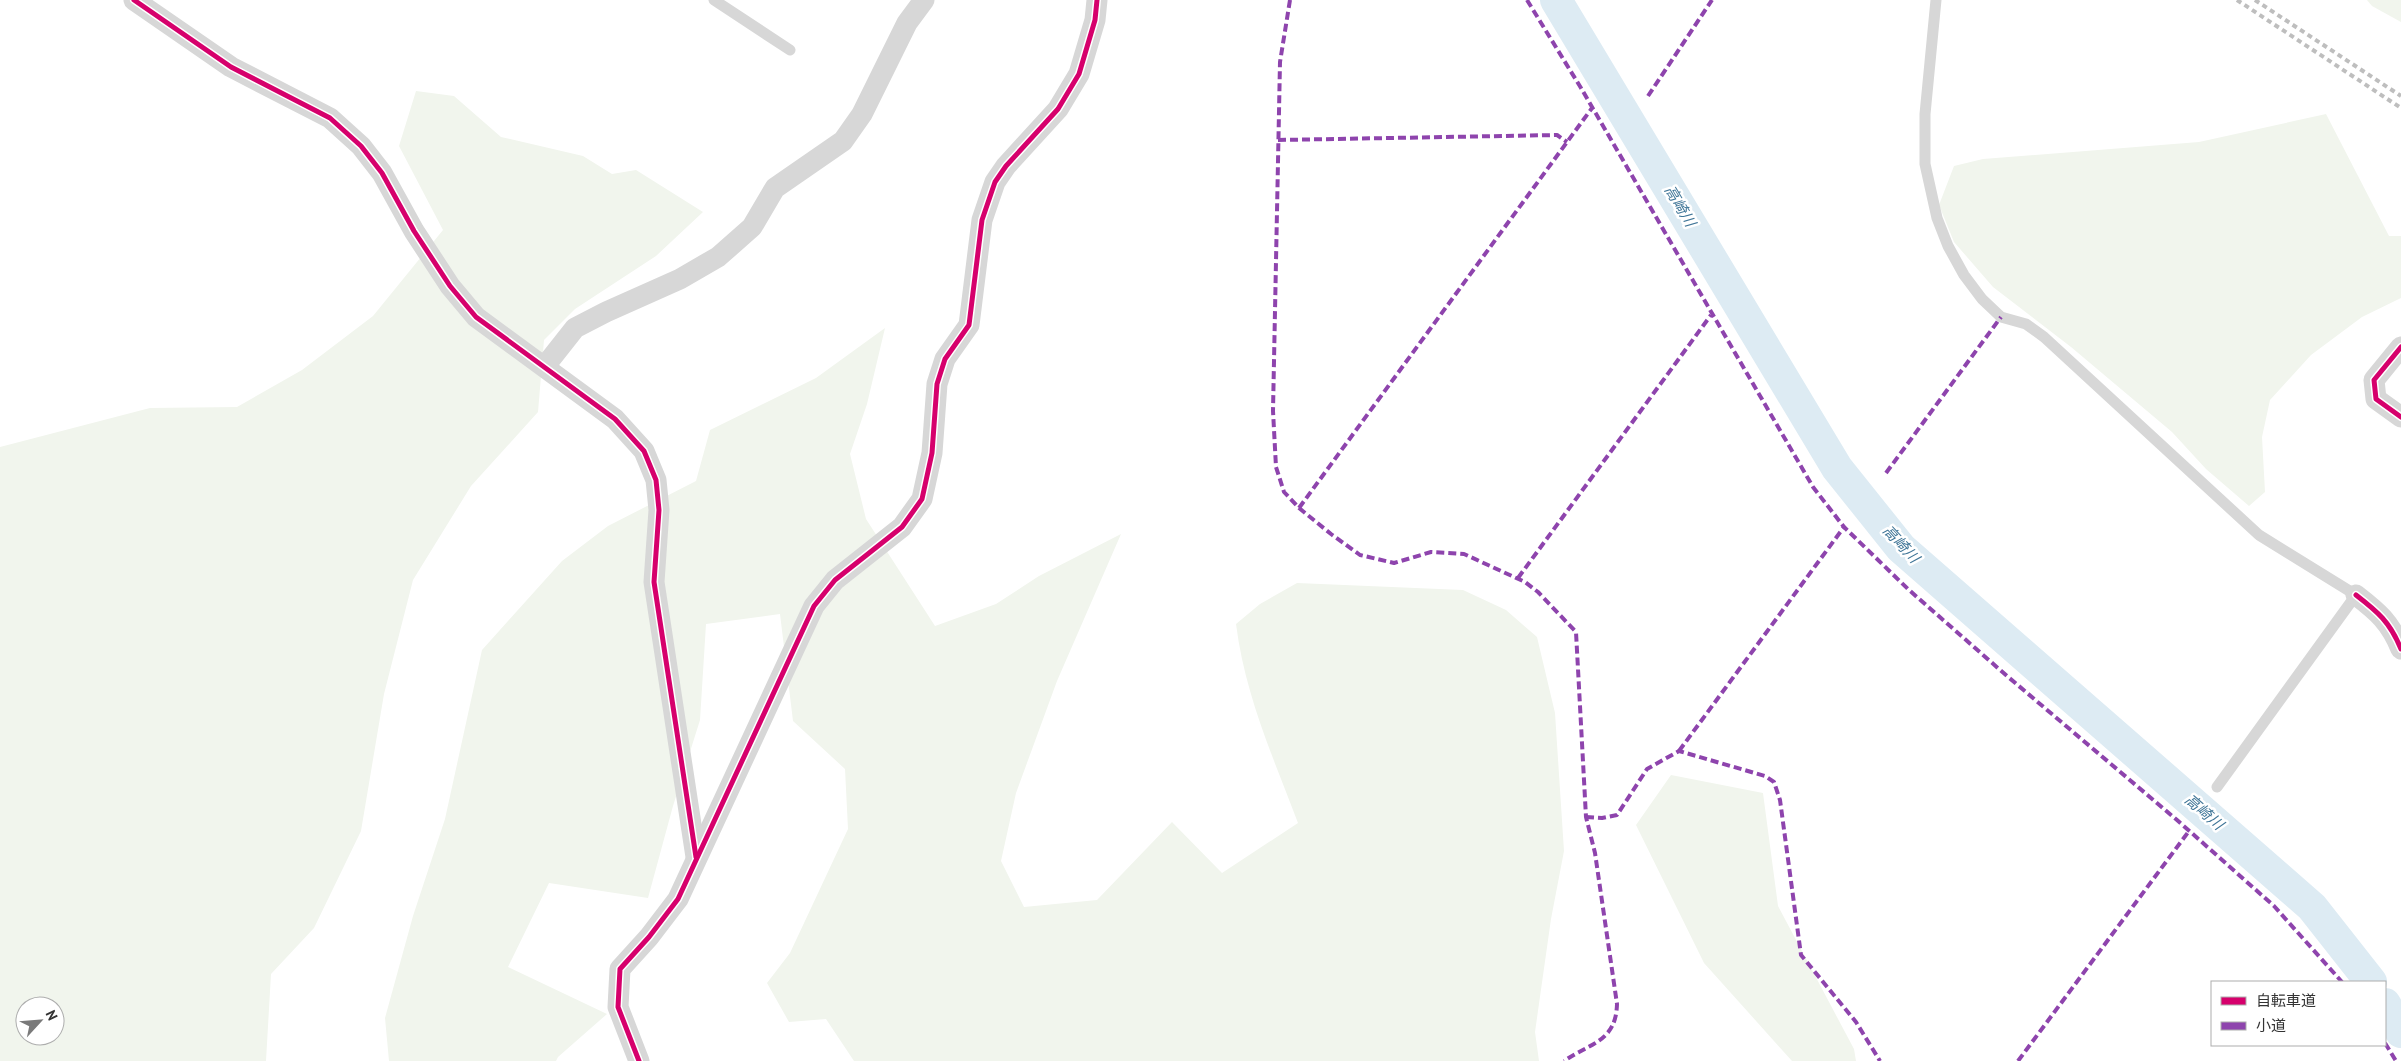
<svg xmlns="http://www.w3.org/2000/svg" width="2401" height="1061" viewBox="0 0 2401 1061" font-family="'PT Sans','Noto Sans JP',sans-serif">
	<style>
		.green { fill: #f1f5ed; fill-rule: evenodd }
		.lines { fill: none; stroke-linecap: round; stroke-linejoin: round }
		.river { stroke: #ddebf3; stroke-width: 32 }
		.service { stroke: #d7d7d7; stroke-width: 11 }
		.minor { stroke: #d7d7d7; stroke-width: 21 }
		.rail { stroke: #bebebe; stroke-width: 4; stroke-dasharray: 5 4; stroke-linecap: butt }
		.quiet { stroke: #8e44ad; stroke-width: 4; stroke-dasharray: 8 4; stroke-linecap: butt }
		.cycleway-casing { stroke: #fff; stroke-width: 8 }
		.cycleway { stroke: #d6006c; stroke-width: 5 }
		.labels { text-anchor: middle; stroke-width: 5; stroke-linejoin: round; paint-order: stroke }
		.water-label { font-size: 15px; font-style: italic; fill: #3f7597; stroke: #fff }
	</style>
	<rect width="100%" height="100%" fill="#fff"/>
	<!-- green -->
	<g class="green">
		<polygon points="2367,0 2401,0 2401,22 2372,6"/>
		<path d="M416 91 454 96 501 137 583 156 612 174 636 170 703 212 656 256 575 309 544 340 538 412 471 486 413 580 384 694 361 831 314 928 271 974 266 1061H0V447L150 408 237 407 302 370 373 316 443 230 399 146ZM25 1006H55V1036H25Z"/>
		<polygon points="2326,114 2389,236 2401,236 2401,298 2362,317 2311,355 2270,400 2262,437 2265,492 2249,506 2206,469 2172,432 2071,347 1993,287 1954,242 1939,205 1954,166 1983,159 2199,142"/>
		<path d="M885 328 867 404 850 454 866 519 935 626 996 604 1039 576 1121 534 1057 681 1016 793 1001 861 1024 907 1097 900 1172 822 1222 873 1298 823C1273 757 1245 695 1236 624L1260 604 1297 583 1463 590 1506 610 1537 637 1555 713 1564 851 1551 919 1535 1032 1539 1061H854L826 1019 789 1022 767 983 790 953 848 829 845 769 793 721 780 614 706 624 700 720 673 806 648 898 549 883 508 967 607 1014 558 1057 556 1061H389L385 1018 413 916 445 819 482 650 562 561 608 526 696 481 710 430 816 378Z"/>
		<polygon points="1671,775 1763,793 1778,906 1854,1049 1856,1061 1792,1061 1704,963 1636,825"/>
	</g>
	<g class="lines">
		<!-- river -->
		<g class="river">
			<polyline points="1556,0 1837,468 1901,548 2312,907 2371,982"/>
			<polyline points="2385,1004 2401,1032"/>
		</g>
		<!-- service -->
		<g class="service">
			<polyline points="714,0 790,50"/>
			<polyline points="1936,0 1925,114 1925,164 1937,218 1948,246 1964,275 1982,299 2001,317 2026,324 2044,337 2259,535 2356,595 2217,787"/>
		</g>
		<!-- minor -->
		<g class="minor">
			<polyline points="134,0 231,67 330,118 361,146 382,173 414,231 450,286 476,317 615,419 644,451 656,480 659,510 654,582 696,857"/>
			<polyline points="2401,347 2374,380 2376,399 2401,417"/>
			<polyline points="545,366 575,328 606,312 680,279 718,257 752,227 775,188 843,141 862,114 907,23 924,0"/>
			<path d="M2356 595C2378 612 2390 622 2401 649"/>
			<polyline points="639,1061 618,1007 620,969 649,937 678,899 814,606 835,580 902,527 922,499 932,453 937,384 945,359 969,325 982,220 995,182 1006,166 1058,109 1079,74 1095,20 1097,0"/>
		</g>
		<!-- rail -->
		<g class="rail">
			<polyline points="2237,0 2401,108"/>
			<polyline points="2255,0 2401,96"/>
		</g>
		<!-- quiet -->
		<g class="quiet">
			<path d="M1290 0 1280 62 1273 411 1276 467 1284 492 1299 508 1331 534 1360 555 1394 563 1431 552 1464 554 1525 582 1538 592 1576 632 1586 817 1595 853 1617 1004C1616 1042 1590 1043 1564 1061"/>
			<polyline points="1527,0 1581,88 1813,487 1844,527 1909,590 2007,676 2177,820 2274,906 2342,982"/>
			<polyline points="1648,96 1712,0"/>
			<polyline points="1278,140 1557,135 1567,142"/>
			<polyline points="1886,473 2001,317"/>
			<polyline points="1299,508 1592,108"/>
			<polyline points="1518,578 1711,315"/>
			<polyline points="1679,751 1844,527"/>
			<polyline points="1586,817 1602,818 1617,815 1647,769 1679,751 1765,776 1774,782 1780,800 1801,955 1856,1022 1880,1061"/>
			<polyline points="2385,1043 2396,1061"/>
			<polyline points="2018,1061 2189,831"/>
		</g>
		<!-- cycleway casing -->
		<g class="cycleway-casing">
			<g id="cycleway">
				<polyline points="134,0 231,67 330,118 361,146 382,173 414,231 450,286 476,317 615,419 644,451 656,480 659,510 654,582 696,857"/>
				<polyline points="2401,347 2374,380 2376,399 2401,417"/>
				<path d="M2356 595C2378 612 2390 622 2401 649"/>
				<polyline points="639,1061 618,1007 620,969 649,937 678,899 814,606 835,580 902,527 922,499 932,453 937,384 945,359 969,325 982,220 995,182 1006,166 1058,109 1079,74 1095,20 1097,0"/>
			</g>
		</g>
		<!-- cycleway -->
		<use href="#cycleway" class="cycleway"/>
	</g>
	<g class="labels">
		<!-- water labels -->
		<g class="water-label">
			<text transform="translate(1680 206) rotate(59)" y="5">高崎川</text>
			<text transform="translate(1901 544) rotate(47)" y="5">高崎川</text>
			<text transform="translate(2204 812) rotate(41)" y="5">高崎川</text>
		</g>
	</g>
	<!-- legend -->
	<rect x="2211" y="981" width="175" height="65" fill="#ffffff" stroke="#adadad"/>
	<rect x="2221" y="997" width="25" height="8" fill="#d6006c" stroke="#adadad"/>
	<text x="2256" y="1006" font-size="15" fill="#333333">自転車道</text>
	<rect x="2221" y="1022" width="25" height="8" fill="#8e44ad" stroke="#adadad"/>
	<text x="2256" y="1031" font-size="15" fill="#333333">小道</text>
	<!-- north arrow -->
	<g transform="translate(40 1021) rotate(64)"><circle r="24" fill="#ffffff" stroke="#adadad"/>
	<path d="M0-4L9 19L0 12L-9 19Z" fill="#7a7a7a"/>
	<text y="-8" font-size="14" font-weight="bold" text-anchor="middle" fill="#333333">N</text>
	</g>
</svg>
